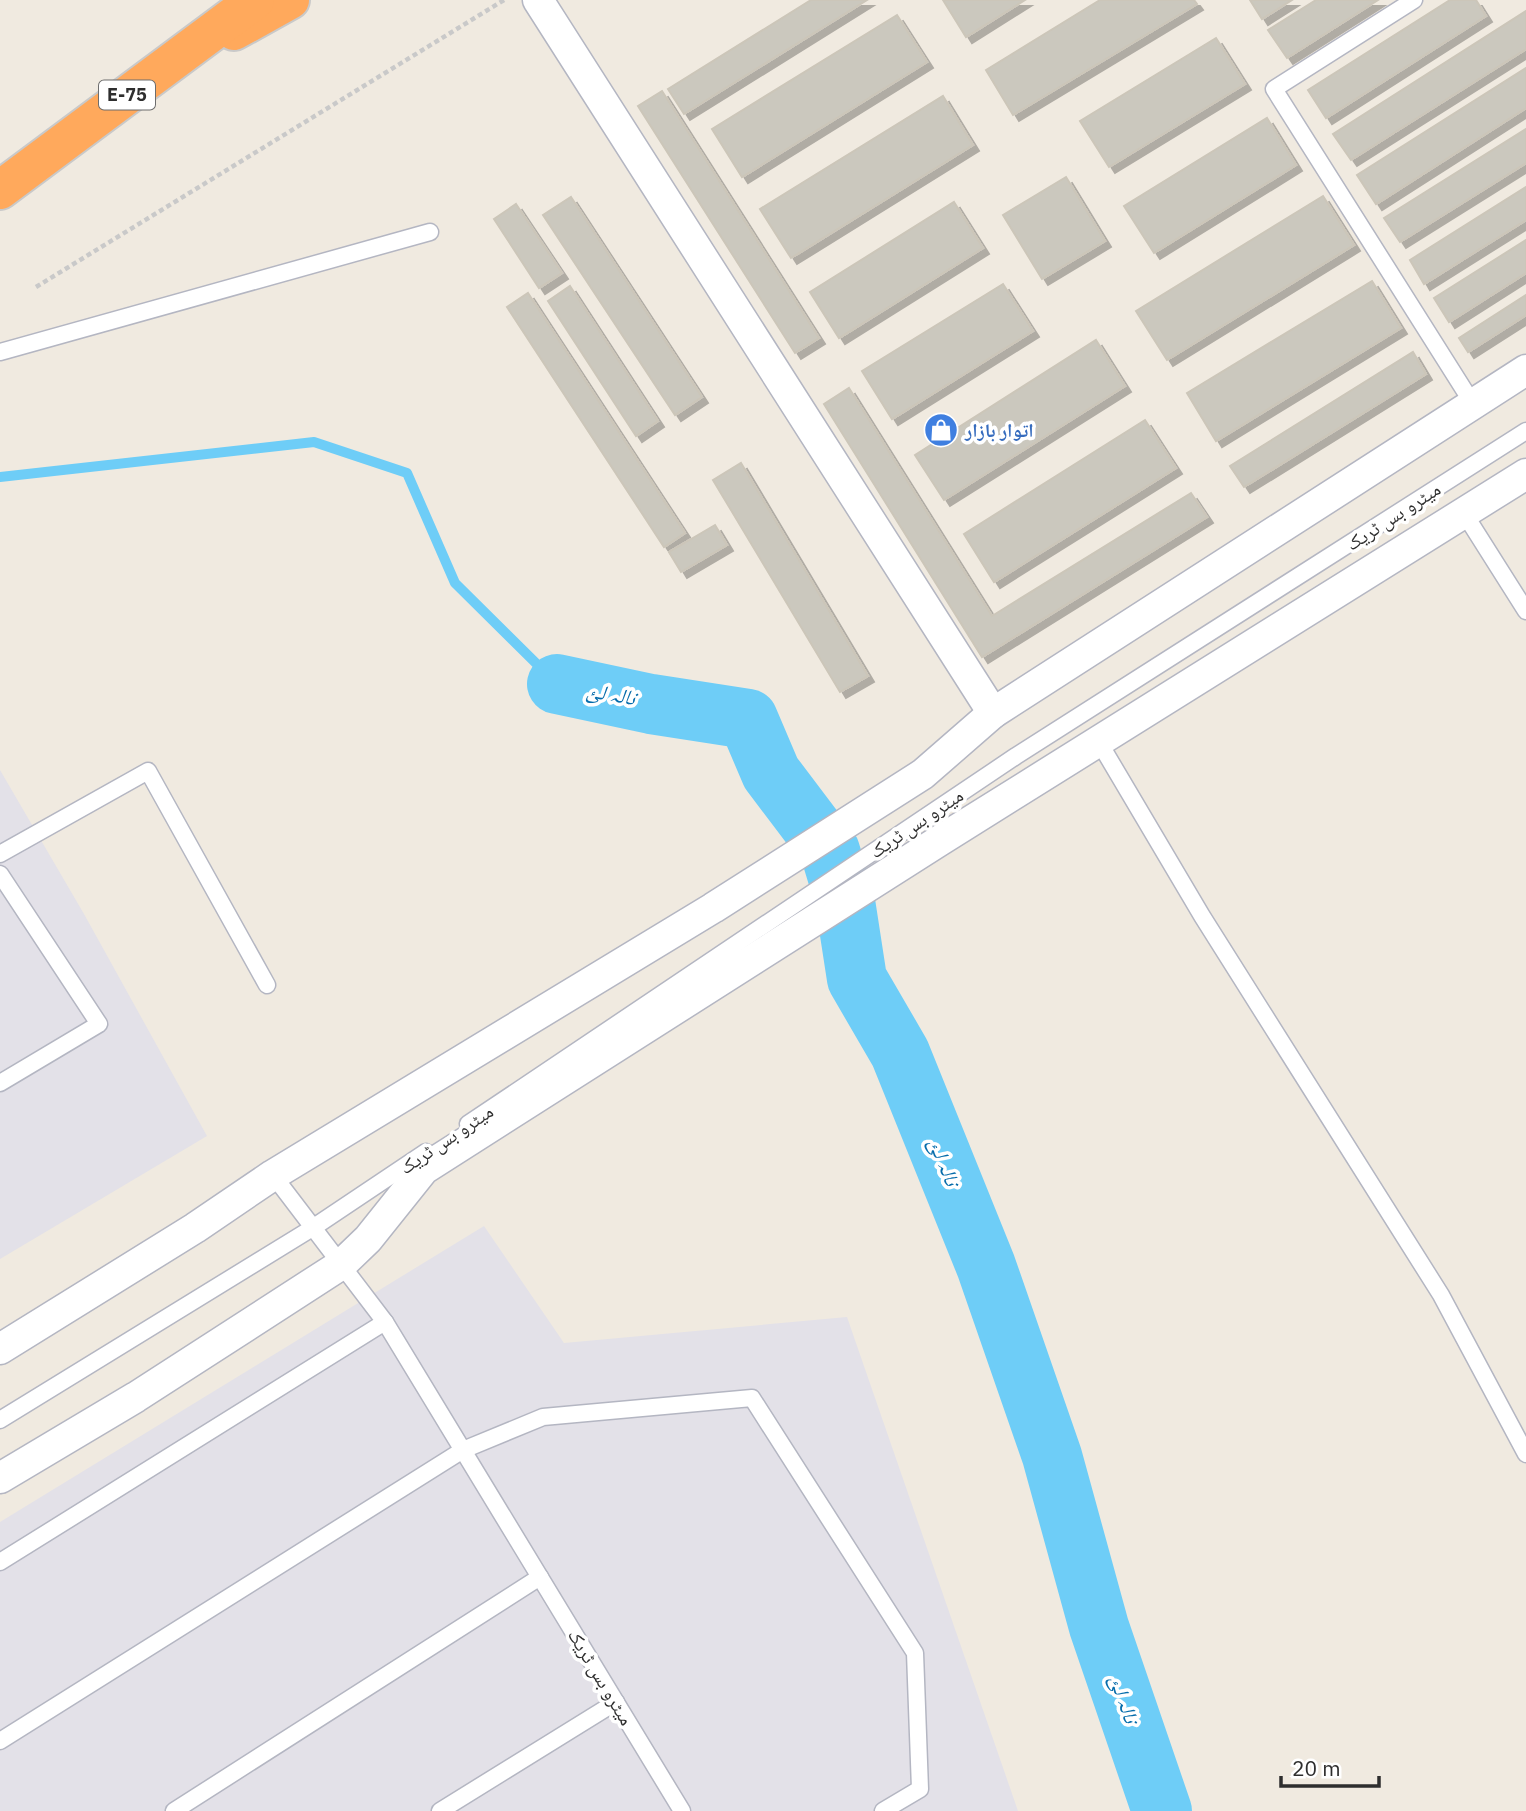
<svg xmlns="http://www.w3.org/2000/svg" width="1526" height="1811" viewBox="0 0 1526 1811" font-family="'IBM Plex Sans','Noto Naskh Arabic',sans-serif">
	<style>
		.industrial { fill: #e3e1e8 }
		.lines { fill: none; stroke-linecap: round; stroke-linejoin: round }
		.stream { stroke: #6ecdf7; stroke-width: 10 }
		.river { stroke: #6ecdf7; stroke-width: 60 }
		.building { fill: #cbc8be; stroke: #ccc6b9; stroke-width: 2; filter: url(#shadow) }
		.lane-casing { stroke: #b4b6c2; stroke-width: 19 }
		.street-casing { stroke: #b4b6c2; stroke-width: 33 }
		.highway-casing { stroke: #c9c9c9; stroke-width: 42 }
		.path { stroke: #c9c9c9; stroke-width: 4.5; stroke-dasharray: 5 3.5; stroke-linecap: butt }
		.lane { stroke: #fff; stroke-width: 16 }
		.street { stroke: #fff; stroke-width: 30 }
		.highway { stroke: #ffa95c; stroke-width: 38 }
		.labels { text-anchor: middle; stroke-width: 7; stroke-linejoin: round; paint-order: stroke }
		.shield { fill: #fff; stroke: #6d6d6d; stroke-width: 2 }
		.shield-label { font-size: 18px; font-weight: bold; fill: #2e2e2e }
		.shop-label { font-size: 19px; font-weight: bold; fill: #366cbe; stroke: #fff; text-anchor: start }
		.street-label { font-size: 19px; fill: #2e2e2e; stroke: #fff }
		.water-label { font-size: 21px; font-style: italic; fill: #056cab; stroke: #fff }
	</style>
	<defs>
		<filter id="shadow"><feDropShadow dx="6" dy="6" stdDeviation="0" flood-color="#0004"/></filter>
	</defs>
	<rect width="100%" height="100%" fill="#f0eae0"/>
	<!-- industrial -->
	<g class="industrial">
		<polygon points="0,770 84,914 207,1136 0,1259"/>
		<polygon points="484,1226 564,1343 847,1317 1018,1811 0,1811 0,1522"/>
	</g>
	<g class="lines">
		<!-- stream -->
		<polyline class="stream" points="0,477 314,442 407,473 455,583 557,684"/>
		<!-- river -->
		<polyline class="river" points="557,684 651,704 748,719 771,773 830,851 845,901 857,979 900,1053 986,1266 1052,1456 1099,1627 1162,1811"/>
	</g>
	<!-- building -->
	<g class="building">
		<polygon points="811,0 867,0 684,114 668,89"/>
		<polygon points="943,0 1025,0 966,37"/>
		<polygon points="1100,0 1194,0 1197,4 1013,115 986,70"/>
		<polygon points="1250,0 1292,0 1262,19"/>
		<polygon points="1316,0 1378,0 1287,58 1268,30"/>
		<polygon points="1450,0 1476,0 1486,16 1326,118 1308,90"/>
		<polygon points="1526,11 1526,49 1351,160 1333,134"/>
		<polygon points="897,15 927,62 742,177 712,129"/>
		<polygon points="1216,38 1245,84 1109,167 1080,121"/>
		<polygon points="1526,68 1526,108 1376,204 1357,175"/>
		<polygon points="662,91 819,338 795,353 638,106"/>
		<polygon points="943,96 973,145 791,258 760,209"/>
		<polygon points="1267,118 1296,165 1154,253 1124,206"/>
		<polygon points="1526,129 1526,163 1400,242 1384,218"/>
		<polygon points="1066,177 1105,241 1042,279 1003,215"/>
		<polygon points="1526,187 1526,220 1424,284 1410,260"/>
		<polygon points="1323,196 1354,245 1167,360 1136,311"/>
		<polygon points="571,197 702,397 675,415 543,215"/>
		<polygon points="954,202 983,248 839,338 810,292"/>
		<polygon points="516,204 562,273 539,288 494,219"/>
		<polygon points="1526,240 1526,273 1449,322 1434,298"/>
		<polygon points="1372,281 1401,328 1216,441 1187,393"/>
		<polygon points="1003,284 1033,331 892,419 862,371"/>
		<polygon points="570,286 658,421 636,436 548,301"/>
		<polygon points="528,293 685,533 664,547 507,307"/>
		<polygon points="1526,295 1526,315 1468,352 1459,338"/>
		<polygon points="1096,340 1125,386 944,500 915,455"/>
		<polygon points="1413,352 1426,374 1244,487 1230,466"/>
		<polygon points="849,388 992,616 1191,493 1207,517 982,657 824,404"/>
		<polygon points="1145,420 1176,468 994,582 964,534"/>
		<polygon points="741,463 868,676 840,692 713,480"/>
		<polygon points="715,525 727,545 681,572 669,552"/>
	</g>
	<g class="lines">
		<!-- lane casing -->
		<g class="lane-casing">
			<g id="lane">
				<polyline points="1414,0 1274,89 1473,404"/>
				<polyline points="0,352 430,232"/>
				<polyline points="1464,513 1526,611"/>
				<polyline points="1099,742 1202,916 1441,1295 1526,1454"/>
				<polyline points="0,854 148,771 267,985"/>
				<polyline points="0,874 99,1024 0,1083"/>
				<polyline points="468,1124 1016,756 1526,431"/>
				<polyline points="273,1175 385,1322 682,1811"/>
				<polyline points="0,1420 314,1227 426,1152"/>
				<polyline points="0,1562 385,1322"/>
				<polyline points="0,1741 463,1450 543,1417 752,1398 915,1653 920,1789 883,1811"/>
				<polyline points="174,1811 540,1577"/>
				<polyline points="440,1811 616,1702"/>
			</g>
		</g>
		<!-- street casing -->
		<g class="street-casing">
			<g id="street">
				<polyline points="538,0 993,713"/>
				<polyline points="0,1349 195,1228 273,1175 713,908 923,774 993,713 1526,370"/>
				<polyline points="0,1478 136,1397 342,1264 368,1239 424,1169 939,841 1526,474"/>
			</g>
		</g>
		<!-- highway casing -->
		<g class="highway-casing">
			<g id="highway">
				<polyline points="234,31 290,0"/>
				<polyline points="0,190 255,0"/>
			</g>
		</g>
		<!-- path -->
		<polyline class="path" points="36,287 504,0"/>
		<!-- lane -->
		<use href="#lane" class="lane"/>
		<!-- street -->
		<use href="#street" class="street"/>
		<!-- highway -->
		<use href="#highway" class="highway"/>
	</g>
	<!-- icons -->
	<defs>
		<g id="shop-disc" transform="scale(1.75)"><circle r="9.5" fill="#3f7fe0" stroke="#fff"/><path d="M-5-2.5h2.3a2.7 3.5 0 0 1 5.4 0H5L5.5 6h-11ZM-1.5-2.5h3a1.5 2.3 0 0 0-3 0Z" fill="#fff"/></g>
	</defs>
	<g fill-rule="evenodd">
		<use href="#shop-disc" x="941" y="430"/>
	</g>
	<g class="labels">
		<!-- shield labels -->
		<rect class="shield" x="99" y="80.5" width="56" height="29" rx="5"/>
		<g class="shield-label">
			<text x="127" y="101">E-75</text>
		</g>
		<!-- shop labels -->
		<g class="shop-label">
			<text x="965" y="437">اتوار بازار</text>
		</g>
		<!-- street labels -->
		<g class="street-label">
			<text transform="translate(1393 516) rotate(-33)" y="7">میٹرو بس ٹریک</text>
			<text transform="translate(916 823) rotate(-34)" y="7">میٹرو بس ٹریک</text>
			<text transform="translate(446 1139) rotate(-34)" y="7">میٹرو بس ٹریک</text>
			<text transform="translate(601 1677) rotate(59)" y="7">میٹرو بس ٹریک</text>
		</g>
		<!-- water labels -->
		<g class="water-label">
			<text transform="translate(611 694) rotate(10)" y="7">نالہ لئ</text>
			<text transform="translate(944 1162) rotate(68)" y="7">نالہ لئ</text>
			<text transform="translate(1124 1699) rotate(71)" y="7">نالہ لئ</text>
		</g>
	</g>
	<!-- scale -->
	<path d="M1281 1776v10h98v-10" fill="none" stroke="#2e2e2e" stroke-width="3.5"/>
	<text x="1292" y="1776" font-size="21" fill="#2e2e2e" stroke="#ffffff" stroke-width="5" paint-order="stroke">20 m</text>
</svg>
